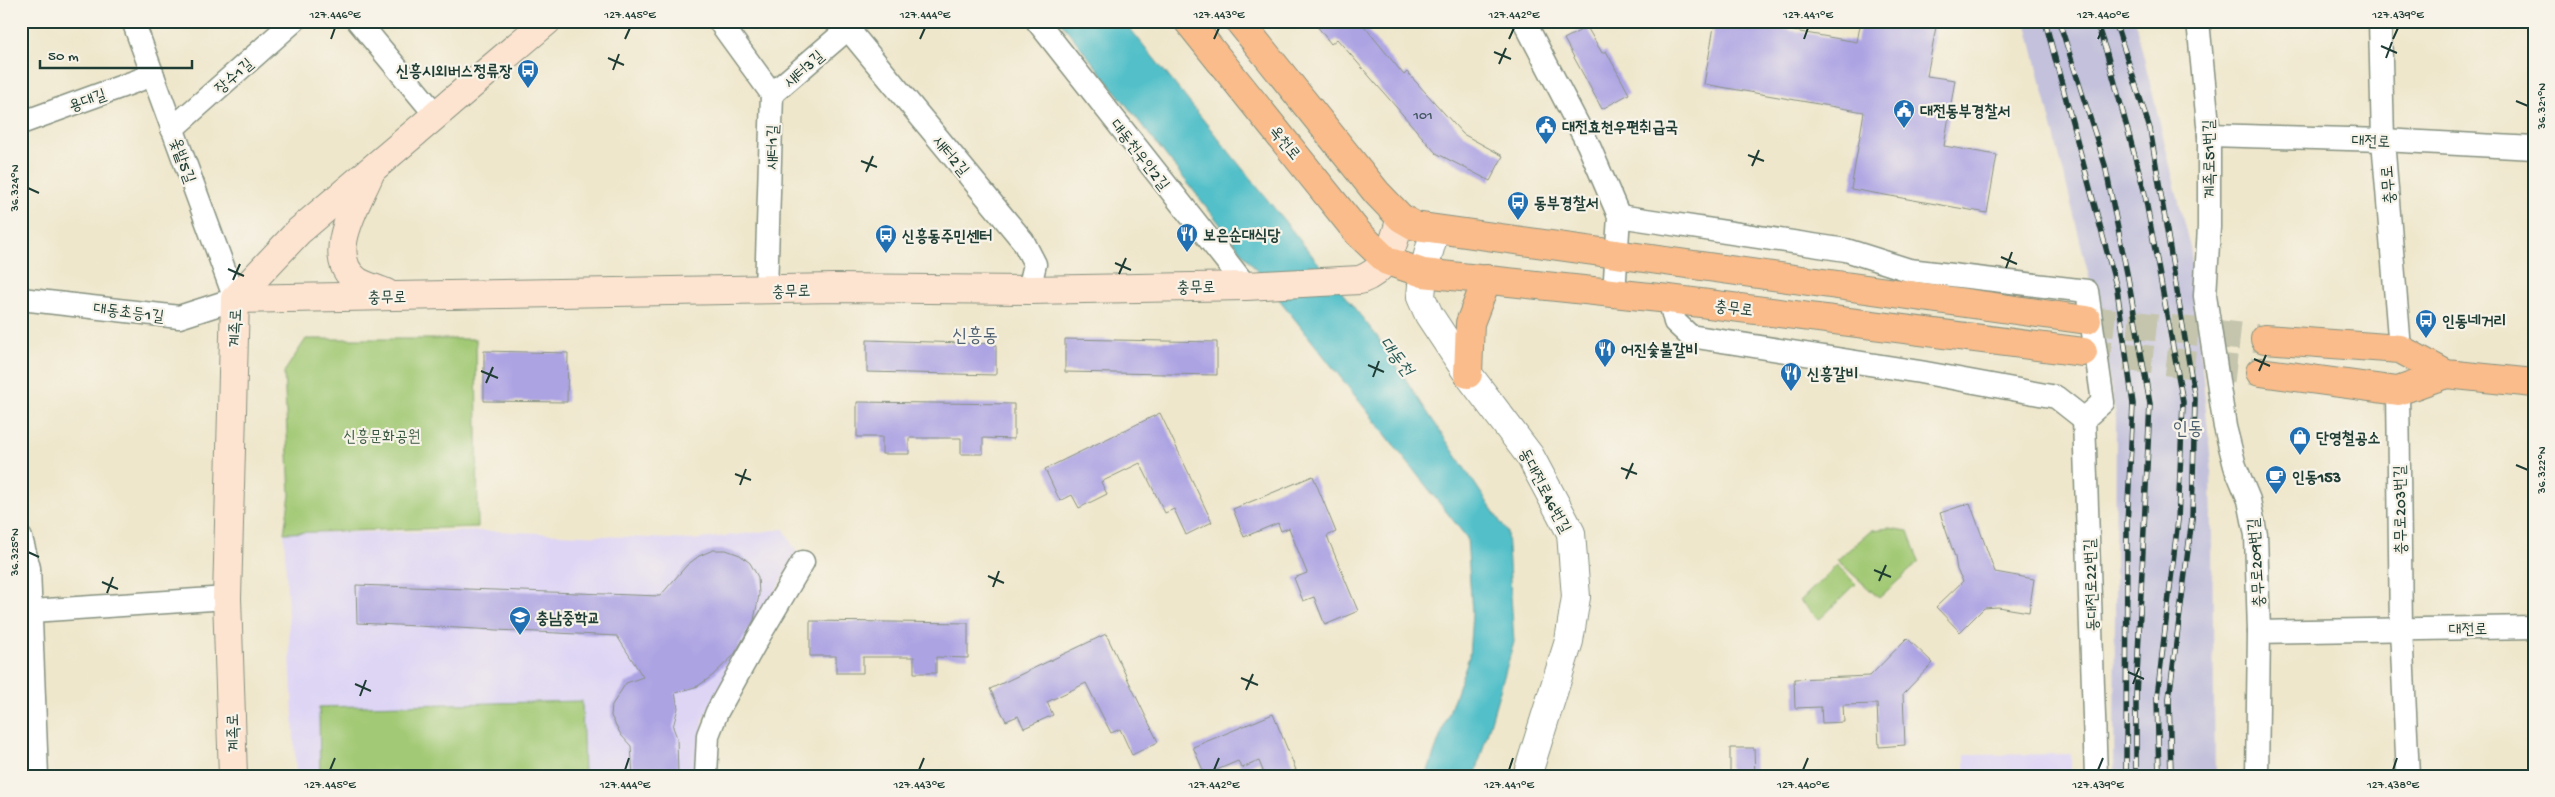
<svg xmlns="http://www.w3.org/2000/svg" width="2555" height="797" viewBox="0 0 2555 797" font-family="'Gochi Hand','Poor Story',sans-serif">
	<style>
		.built { fill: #ded5f5 }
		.industrial { fill: #c3c1db }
		.green { fill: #a2c974; stroke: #608354 }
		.water { fill: #53c0c9; stroke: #397e7e }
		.building { fill: #aca3e3 }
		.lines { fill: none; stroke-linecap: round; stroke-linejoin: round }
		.primary-tunnel { stroke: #c5c5ae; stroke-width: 28; stroke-dasharray: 28 14; stroke-linecap: butt }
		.minor-casing { stroke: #879280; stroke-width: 25 }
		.tertiary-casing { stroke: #879280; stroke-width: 30 }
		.secondary-casing { stroke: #879280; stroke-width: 30 }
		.primary-casing { stroke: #879280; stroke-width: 30 }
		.minor { stroke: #fff; stroke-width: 22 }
		.tertiary { stroke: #fff; stroke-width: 28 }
		.secondary { stroke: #fde4d0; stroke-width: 28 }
		.primary { stroke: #f9bc8a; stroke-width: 28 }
		.rail-casing { stroke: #1f3d34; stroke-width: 5.5 }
		.rail { stroke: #f7f3e8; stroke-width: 4; stroke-dasharray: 11; stroke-linecap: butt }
		.ticks { fill: none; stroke: #1f3d34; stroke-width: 2 }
		.labels { text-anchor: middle; stroke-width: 4.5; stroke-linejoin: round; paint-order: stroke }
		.number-label { font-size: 14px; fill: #425660 }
		.street-label { font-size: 16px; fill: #1f3d34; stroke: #f7f3e8 }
		.poi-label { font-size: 16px; font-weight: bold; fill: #1f3d34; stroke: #f7f3e8; text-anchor: start }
		.park-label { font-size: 16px; fill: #395941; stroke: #f7f3e8 }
		.water-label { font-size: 18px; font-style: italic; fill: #2c5e59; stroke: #f7f3e8 }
		.quarter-label { font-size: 19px; fill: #506171; stroke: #f7f3e8 }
		.neatline { fill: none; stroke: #1f3d34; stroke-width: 2 }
		.ticks-label { font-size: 12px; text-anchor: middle; fill: #1f3d34 }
	</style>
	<rect width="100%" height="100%" fill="#f7f3e8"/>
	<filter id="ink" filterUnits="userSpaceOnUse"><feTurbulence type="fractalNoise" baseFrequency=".02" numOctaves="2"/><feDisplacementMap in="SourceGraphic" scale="10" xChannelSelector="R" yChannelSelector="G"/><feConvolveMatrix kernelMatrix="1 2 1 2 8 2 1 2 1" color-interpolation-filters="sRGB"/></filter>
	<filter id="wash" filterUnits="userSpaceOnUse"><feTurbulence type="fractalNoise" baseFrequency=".0096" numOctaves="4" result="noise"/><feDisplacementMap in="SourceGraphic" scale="20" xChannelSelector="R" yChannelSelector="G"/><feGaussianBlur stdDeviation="1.12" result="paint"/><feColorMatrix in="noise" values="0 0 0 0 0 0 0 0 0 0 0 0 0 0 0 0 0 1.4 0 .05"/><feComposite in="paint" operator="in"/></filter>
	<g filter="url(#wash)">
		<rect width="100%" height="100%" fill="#efe7cc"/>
		<!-- built -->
		<g class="built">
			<polygon points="784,529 797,553 703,719 704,776 296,776 284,533 494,531 693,540"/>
			<polygon points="2071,754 2071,776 1965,776 1965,755"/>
		</g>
		<!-- industrial -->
		<polygon class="industrial" points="2026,21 2135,21 2191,252 2211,463 2215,776 2114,776 2116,417 2091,285"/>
		<!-- green -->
		<g class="green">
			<polygon points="306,339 476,339 478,527 284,533 290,495 284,372"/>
			<polygon points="1889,528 1908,531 1919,562 1879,598 1837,560 1872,530"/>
			<polygon points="1837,565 1856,584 1819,620 1800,601"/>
			<polygon points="582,701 584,776 320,776 319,707"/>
		</g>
		<!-- water -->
		<polygon class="water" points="1060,21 1124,21 1376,335 1507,532 1514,642 1475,776 1426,776 1469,657 1472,613 1467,538"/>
		<g id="blocks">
			<!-- building -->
			<g class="building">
				<polygon points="1313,21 1360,21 1404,75 1407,72 1463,134 1503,156 1490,181 1436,153 1337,39 1331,44"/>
				<polygon points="1715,21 1737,21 1857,42 1861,21 1937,21 1927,76 1955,80 1944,146 1997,155 1987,213 1851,189 1864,112 1704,84"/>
				<polygon points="1587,27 1602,53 1606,51 1629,94 1602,109 1564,39"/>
				<polygon points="1065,339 1217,342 1217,375 1065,372"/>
				<polygon points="867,340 996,344 996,375 867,372"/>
				<polygon points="484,351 568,353 567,402 484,401"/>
				<polygon points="857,402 1014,404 1014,439 983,438 983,454 961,454 961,438 909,438 909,454 882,454 882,437 857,437"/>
				<polygon points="1160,413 1212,522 1186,535 1174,509 1165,513 1140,463 1101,482 1107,494 1079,508 1072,495 1060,501 1045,469"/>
				<polygon points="1313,476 1336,532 1327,536 1358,611 1325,625 1314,597 1303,601 1294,578 1307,573 1289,528 1281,531 1278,523 1244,537 1233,509"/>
				<polygon points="1970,503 1995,572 2034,579 2029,612 1998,607 1984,608 1960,632 1936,607 1963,581 1957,570 1955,557 1940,513"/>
				<polygon points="713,550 726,550 740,555 750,563 758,577 759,595 754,620 734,655 712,676 698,686 675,693 678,708 673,727 677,738 678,776 633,776 631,746 621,735 611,716 612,705 626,683 643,677 617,636 357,623 356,585 660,596 687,565 699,556"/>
				<polygon points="810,621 968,623 968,658 936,657 936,673 914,673 914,657 863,657 863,673 836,673 836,656 810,656"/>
				<polygon points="1106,634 1158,742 1132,755 1120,729 1111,733 1086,683 1047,702 1053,715 1024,728 1018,716 1006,721 990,689"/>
				<polygon points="1907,638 1933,663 1903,694 1905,745 1879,747 1877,704 1843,705 1844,722 1822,723 1821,707 1795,708 1794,679 1870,676"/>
				<polygon points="1273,714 1296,770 1282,776 1265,776 1259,761 1242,768 1238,761 1205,775 1193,747"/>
				<polygon points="1730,748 1754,748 1755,776 1730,776"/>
			</g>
		</g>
	</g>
	<g filter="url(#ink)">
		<use href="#blocks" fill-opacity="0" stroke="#879280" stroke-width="1"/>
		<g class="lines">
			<!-- primary-tunnel -->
			<g class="primary-tunnel">
				<polyline points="2087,320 2265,339"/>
				<polyline points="2083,352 2260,372"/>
			</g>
			<!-- minor casing -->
			<g class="minor-casing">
				<g id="minor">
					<polyline points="358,21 435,114"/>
					<polyline points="719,21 772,94 766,291"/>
					<polyline points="1037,21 1246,286"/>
					<polyline points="1524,21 1588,144 1619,216 1614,294"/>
					<polyline points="2198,21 2209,135 2209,227 2205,296 2225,427 2235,466 2249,500 2256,535 2259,632 2257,776"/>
					<polyline points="2380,21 2383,140 2400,349"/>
					<polyline points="848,29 1023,241 1035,264 1029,290"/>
					<polyline points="772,94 857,21"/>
					<polyline points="21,123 153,75"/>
					<polyline points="172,129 294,21"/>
					<polyline points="2209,135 2383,140 2534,148"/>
					<polyline points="1619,216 1846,250 1909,270 2087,291 2103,402 2084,419 2096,776"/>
					<polyline points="21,299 179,317 235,299 133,21"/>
					<polyline points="1669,299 1675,322 1690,336 1920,372 2056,397 2084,419"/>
					<polyline points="2398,391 2401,629 2408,776"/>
					<polyline points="21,538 29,568 37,776"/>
					<polyline points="32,611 227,598"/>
					<polyline points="2259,632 2534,627"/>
					<polyline points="706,776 708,735 717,712 758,638 803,562"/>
				</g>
			</g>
			<!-- tertiary casing -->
			<g class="tertiary-casing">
				<polyline id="tertiary" points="1435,230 1423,273 1421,297 1429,315 1468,374 1530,456 1571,533 1576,597 1569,641 1527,776"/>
			</g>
			<!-- secondary casing -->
			<g class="secondary-casing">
				<g id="secondary">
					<path d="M371 171C359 201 322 256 357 281 365 286 377 289 386 293"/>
					<path d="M235 299 834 288 1029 290 1246 286 1360 280C1390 269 1392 245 1401 218"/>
					<polyline points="233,776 227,598 235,299 299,231 547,21"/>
				</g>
			</g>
			<!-- primary casing -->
			<g class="primary-casing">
				<g id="primary">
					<polyline points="1188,21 1358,233 1387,261 1423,273 1669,299 2083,352"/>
					<polyline points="1239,21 1377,193 1401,218 1415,226 2087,320"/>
					<polyline points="2265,339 2400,349 2446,374 2534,383"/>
					<polyline points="2260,372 2398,391 2446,374"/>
					<polyline points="1468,374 1470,323 1487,279"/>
				</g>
			</g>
			<!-- minor -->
			<use href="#minor" class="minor"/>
			<!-- tertiary -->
			<use href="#tertiary" class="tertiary"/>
			<!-- secondary -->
			<use href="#secondary" class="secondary"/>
			<!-- primary -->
			<use href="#primary" class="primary"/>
			<!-- rail casing -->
			<g class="rail-casing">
				<g id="rail">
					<polyline points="2045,21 2117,289 2133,404 2127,525 2126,776"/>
					<polyline points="2059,21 2105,165 2128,278 2150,404 2136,696 2136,776"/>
					<polyline points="2096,21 2107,54 2144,190 2183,402 2178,520 2157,697 2159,776"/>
					<polyline points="2115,21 2150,129 2195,399 2192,519 2169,698 2171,776"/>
				</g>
			</g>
			<!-- rail -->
			<use href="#rail" class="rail"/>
		</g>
	</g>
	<!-- ticks -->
	<path class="ticks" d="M331 39 335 28M625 39 630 28M920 39 925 28M1214 39 1219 28M1509 39 1514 28M1804 39 1808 28M2098 39 2103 28M2393 39 2398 28M2381 46 2397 53M1494 52 1511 59M608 58 624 65M2386 58 2392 42M1499 64 1506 48M613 70 619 54M2516 101 2528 106M1748 155 1764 161M861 161 877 167M1752 166 1759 150M866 172 873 156M28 188 39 193M2001 257 2017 264M1115 263 1131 270M2006 268 2012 252M228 269 244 276M1119 274 1126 258M233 280 240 264M2254 359 2270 366M1368 365 1384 372M481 371 498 378M2259 371 2266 355M1373 377 1379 361M486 383 493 367M2516 465 2528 470M1621 468 1637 474M735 474 751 480M1626 479 1633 463M740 485 746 469M28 552 39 557M1874 570 1891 577M988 576 1004 583M1879 581 1886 565M102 582 118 589M993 587 999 571M107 593 113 577M2128 672 2144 679M1241 678 1258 685M355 684 371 691M2133 684 2139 668M1246 690 1253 674M360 696 366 680M330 770 335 758M625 770 629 758M919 770 924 758M1214 770 1219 758M1509 770 1513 758M1803 770 1808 758M2098 770 2103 758M2393 770 2397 758"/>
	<!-- icons -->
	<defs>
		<g id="bus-pin" transform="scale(1.125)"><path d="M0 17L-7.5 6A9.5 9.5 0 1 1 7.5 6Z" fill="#1f6fb2" stroke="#f7f3e8"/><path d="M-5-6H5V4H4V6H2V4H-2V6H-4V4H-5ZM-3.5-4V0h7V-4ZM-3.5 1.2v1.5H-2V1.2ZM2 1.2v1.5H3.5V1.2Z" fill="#fff"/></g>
		<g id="civic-pin" transform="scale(1.125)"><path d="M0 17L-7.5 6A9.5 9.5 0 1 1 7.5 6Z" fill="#1f6fb2" stroke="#f7f3e8"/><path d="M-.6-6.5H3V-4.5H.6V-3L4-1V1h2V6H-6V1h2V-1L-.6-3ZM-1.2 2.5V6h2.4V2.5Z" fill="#fff"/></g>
		<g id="restaurant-pin" transform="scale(1.125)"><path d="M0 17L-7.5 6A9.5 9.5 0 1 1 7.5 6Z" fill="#1f6fb2" stroke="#f7f3e8"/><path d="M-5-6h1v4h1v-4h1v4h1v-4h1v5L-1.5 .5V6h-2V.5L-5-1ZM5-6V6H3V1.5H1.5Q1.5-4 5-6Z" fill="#fff"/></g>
		<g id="shop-pin" transform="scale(1.125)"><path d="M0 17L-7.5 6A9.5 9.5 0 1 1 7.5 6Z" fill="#1f6fb2" stroke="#f7f3e8"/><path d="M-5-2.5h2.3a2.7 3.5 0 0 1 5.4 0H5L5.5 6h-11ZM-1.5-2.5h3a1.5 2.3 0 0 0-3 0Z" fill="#fff"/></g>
		<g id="cafe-pin" transform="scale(1.125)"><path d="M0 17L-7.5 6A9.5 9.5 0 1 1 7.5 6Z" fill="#1f6fb2" stroke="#f7f3e8"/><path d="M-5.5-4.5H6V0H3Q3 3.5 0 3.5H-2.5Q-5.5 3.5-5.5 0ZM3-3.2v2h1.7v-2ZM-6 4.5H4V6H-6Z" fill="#fff"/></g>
		<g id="school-pin" transform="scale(1.125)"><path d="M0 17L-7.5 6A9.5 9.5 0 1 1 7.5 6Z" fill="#1f6fb2" stroke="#f7f3e8"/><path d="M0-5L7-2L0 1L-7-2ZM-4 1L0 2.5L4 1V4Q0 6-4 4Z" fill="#fff"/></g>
	</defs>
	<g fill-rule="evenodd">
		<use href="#bus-pin" x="528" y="70"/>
		<use href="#civic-pin" x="1904" y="110"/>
		<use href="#civic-pin" x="1546" y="126"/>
		<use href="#bus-pin" x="1518" y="202"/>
		<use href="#restaurant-pin" x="1187" y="234"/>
		<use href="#bus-pin" x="886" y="235"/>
		<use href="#bus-pin" x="2426" y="320"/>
		<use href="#restaurant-pin" x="1605" y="349"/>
		<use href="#restaurant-pin" x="1791" y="373"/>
		<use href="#shop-pin" x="2300" y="437"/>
		<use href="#cafe-pin" x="2276" y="476"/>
		<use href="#school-pin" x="520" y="617"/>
	</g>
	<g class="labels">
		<!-- number labels -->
		<g class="number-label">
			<text x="1423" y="119">101</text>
		</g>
		<!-- street labels -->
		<g class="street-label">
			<text transform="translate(803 68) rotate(-41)" y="6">새터3길</text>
			<text transform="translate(233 75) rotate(-41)" y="6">장수1길</text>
			<text transform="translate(87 99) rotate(-20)" y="6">용대길</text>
			<text transform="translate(2371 140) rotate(2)" y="6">대전로</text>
			<text transform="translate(1286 142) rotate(51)" y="6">옥천로</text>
			<text transform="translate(771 147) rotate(-88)" y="6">새터1길</text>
			<text transform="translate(1141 154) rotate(52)" y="6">대동천우안2길</text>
			<text transform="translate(952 155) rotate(50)" y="6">새터2길</text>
			<text transform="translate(2208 159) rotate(-91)" y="6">계족로51번길</text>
			<text transform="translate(184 160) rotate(70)" y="6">옻밭5길</text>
			<text transform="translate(2387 185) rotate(-95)" y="6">충무로</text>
			<text transform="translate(1196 286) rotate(-1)" y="6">충무로</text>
			<text transform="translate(791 290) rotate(-2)" y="6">충무로</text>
			<text transform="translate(387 296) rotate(-1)" y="6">충무로</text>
			<text transform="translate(1734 307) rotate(7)" y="6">충무로</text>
			<text transform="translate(129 311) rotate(7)" y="6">대동초등1길</text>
			<text transform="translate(234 328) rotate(-88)" y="6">계족로</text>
			<text transform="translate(1546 490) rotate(62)" y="6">동대전로46번길</text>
			<text transform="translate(2399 510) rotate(-91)" y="6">충무로203번길</text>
			<text transform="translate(2255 563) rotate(-94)" y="6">충무로209번길</text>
			<text transform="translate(2090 585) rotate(-92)" y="6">동대전로22번길</text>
			<text transform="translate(2468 628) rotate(-1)" y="6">대전로</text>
			<text transform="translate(232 733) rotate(-92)" y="6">계족로</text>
		</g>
		<!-- poi labels -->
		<g class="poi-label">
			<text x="512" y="76" text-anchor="end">신흥시외버스정류장</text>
			<text x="1920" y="116">대전동부경찰서</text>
			<text x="1562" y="132">대전효천우편취급국</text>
			<text x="1534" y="208">동부경찰서</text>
			<text x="1203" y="240">보은순대식당</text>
			<text x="902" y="241">신흥동주민센터</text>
			<text x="2442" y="326">인동네거리</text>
			<text x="1621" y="355">어진숯불갈비</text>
			<text x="1807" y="379">신흥갈비</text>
			<text x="2316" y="443">단영철공소</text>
			<text x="2292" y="482">인동153</text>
			<text x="536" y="623">충남중학교</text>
		</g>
		<!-- park labels -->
		<g class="park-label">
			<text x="382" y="441">신흥문화공원</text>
		</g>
		<!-- water labels -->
		<g class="water-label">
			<text transform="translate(1397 356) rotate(52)" y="6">대동천</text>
		</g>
		<!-- quarter labels -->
		<g class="quarter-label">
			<text x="975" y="341">신흥동</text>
			<text x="2188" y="434">인동</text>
		</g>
	</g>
	<!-- margin -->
	<rect width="2555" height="797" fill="none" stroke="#f7f3e8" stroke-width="55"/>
	<!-- scale -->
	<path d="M40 60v8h152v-8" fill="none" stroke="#1f3d34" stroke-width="2.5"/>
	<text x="48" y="60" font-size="15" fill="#1f3d34" stroke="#f7f3e8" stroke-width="4" paint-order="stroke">50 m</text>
	<rect x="28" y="28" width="2500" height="742" class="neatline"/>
	<g class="ticks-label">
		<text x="335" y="18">127.446°E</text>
		<text x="630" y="18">127.445°E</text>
		<text x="925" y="18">127.444°E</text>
		<text x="1219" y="18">127.443°E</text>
		<text x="1514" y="18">127.442°E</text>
		<text x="1808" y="18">127.441°E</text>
		<text x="2103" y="18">127.440°E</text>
		<text x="2398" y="18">127.439°E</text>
		<text transform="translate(2541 106) rotate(-90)" y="4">36.321°N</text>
		<text transform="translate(14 188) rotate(-90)" y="4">36.324°N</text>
		<text transform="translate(2541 470) rotate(-90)" y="4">36.322°N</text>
		<text transform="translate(14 552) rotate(-90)" y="4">36.325°N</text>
		<text x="330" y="788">127.445°E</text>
		<text x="625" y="788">127.444°E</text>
		<text x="919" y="788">127.443°E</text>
		<text x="1214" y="788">127.442°E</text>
		<text x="1509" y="788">127.441°E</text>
		<text x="1803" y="788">127.440°E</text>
		<text x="2098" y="788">127.439°E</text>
		<text x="2393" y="788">127.438°E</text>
	</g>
</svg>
